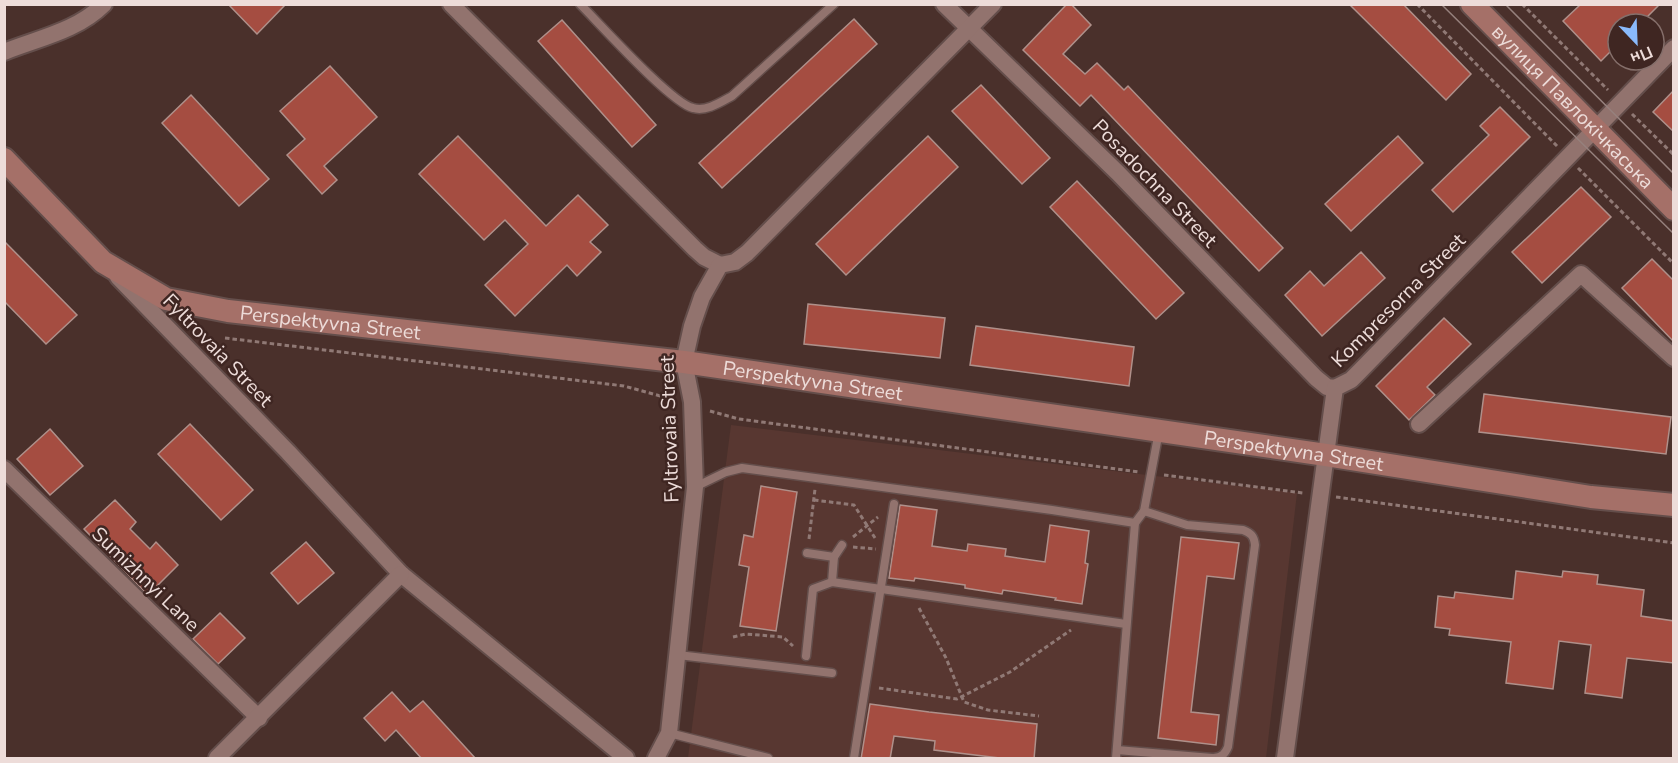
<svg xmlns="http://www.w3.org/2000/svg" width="1678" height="763" viewBox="0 0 1678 763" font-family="'Nunito Sans',sans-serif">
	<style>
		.built { fill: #583731 }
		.building { fill: #a54d41; stroke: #af908a; stroke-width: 1.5 }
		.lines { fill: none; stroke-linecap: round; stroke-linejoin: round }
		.lane-casing { stroke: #644e4b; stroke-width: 11 }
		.street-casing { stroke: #644e4b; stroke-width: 20 }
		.secondary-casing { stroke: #644e4b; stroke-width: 26 }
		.path { stroke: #907975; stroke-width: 3; stroke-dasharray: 4.5 3; stroke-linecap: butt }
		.lane { stroke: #92736e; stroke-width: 8 }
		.street { stroke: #92736e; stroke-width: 16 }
		.secondary { stroke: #a57068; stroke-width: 22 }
		.tram { stroke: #96817d; stroke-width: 1.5 }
		.labels { text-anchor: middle; stroke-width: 5; stroke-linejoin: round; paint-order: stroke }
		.street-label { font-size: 20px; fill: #eddcd9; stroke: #3f2622 }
	</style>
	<rect width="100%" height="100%" fill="#4a302b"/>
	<!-- built -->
	<polygon class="built" points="731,425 1297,493 1266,758 688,758"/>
	<!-- building -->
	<g class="building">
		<polygon points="228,4 286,4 257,34"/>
		<polygon points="1067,4 1071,4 1091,25 1063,54 1085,74 1097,63 1124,90 1128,86 1283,248 1259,271 1091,95 1080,106 1023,50"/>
		<polygon points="1349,4 1403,4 1471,74 1446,100"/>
		<polygon points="1660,4 1640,24 1618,24 1618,44 1601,61 1563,21 1580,5"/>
		<polygon points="854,19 877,44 722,188 699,163"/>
		<polygon points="562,20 656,125 632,147 538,41"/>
		<polygon points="330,66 377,117 324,166 337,180 322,194 287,155 305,139 280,111"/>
		<polygon points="981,85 1050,158 1022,184 952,111"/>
		<polygon points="1674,90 1674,132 1653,112"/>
		<polygon points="191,95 269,179 239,206 162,123"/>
		<polygon points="1500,107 1530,137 1453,212 1432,190 1489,135 1480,126"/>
		<polygon points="458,136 546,226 578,195 608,225 590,242 601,252 577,276 567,265 515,316 485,285 528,244 505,220 484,240 419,174"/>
		<polygon points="928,136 958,167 846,275 816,244"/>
		<polygon points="1398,136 1423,163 1351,231 1325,204"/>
		<polygon points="1077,181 1184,293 1156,319 1050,207"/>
		<polygon points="1581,187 1611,217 1542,283 1512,252"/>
		<polygon points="4,241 77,315 46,344 4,301"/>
		<polygon points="1361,252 1385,278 1322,336 1285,295 1310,271 1324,286"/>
		<polygon points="1652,259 1674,281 1674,342 1622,288"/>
		<polygon points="808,304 945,318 940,358 804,344"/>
		<polygon points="1444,318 1471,344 1427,387 1435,395 1409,420 1376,386"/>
		<polygon points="976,326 1134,347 1129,386 970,365"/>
		<polygon points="1484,394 1671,417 1666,454 1479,432"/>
		<polygon points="190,424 253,490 221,520 158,454"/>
		<polygon points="50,429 83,466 50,495 17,459"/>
		<polygon points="761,486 797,492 776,631 740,626 749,567 739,565 744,535 753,537"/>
		<polygon points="115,500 136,522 130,529 150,549 156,542 178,565 148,595 84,529"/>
		<polygon points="900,505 937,510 932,546 967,551 968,544 1006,549 1005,556 1045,562 1050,525 1089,531 1085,563 1088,564 1082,604 1055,600 1056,598 1003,590 1002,594 965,588 965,585 915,578 914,581 889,578"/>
		<polygon points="1181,537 1239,543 1234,579 1207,576 1191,712 1219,715 1216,745 1158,738"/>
		<polygon points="306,542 334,573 298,604 271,573"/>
		<polygon points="1516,571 1562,577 1563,571 1598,575 1597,584 1644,590 1641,616 1674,621 1674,663 1627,658 1622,698 1585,693 1591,645 1559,641 1553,689 1506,683 1511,642 1449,635 1450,629 1435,627 1438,596 1454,598 1455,592 1513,599"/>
		<polygon points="220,613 245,638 218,664 193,639"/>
		<polygon points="392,692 410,712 423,701 476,759 422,759 396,730 385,741 364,718"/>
		<polygon points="870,704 929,712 1037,724 1034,759 1008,759 934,750 935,741 894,736 890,759 861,759"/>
	</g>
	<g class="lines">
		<!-- lane casing -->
		<g class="lane-casing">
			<g id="lane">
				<path d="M580 4C600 24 671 103 693 108 706 112 721 102 732 96L834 4"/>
				<polyline points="695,487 726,472 742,468 1052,510 1135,523 1144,511 1159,431"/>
				<path d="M1144 511 1187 525 1243 530C1251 533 1254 536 1255 545L1228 747C1225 754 1222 757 1214 758"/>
				<polyline points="807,553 834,557"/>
				<polyline points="832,582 834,557 842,545"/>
				<polyline points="678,655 832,673"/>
				<polyline points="806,656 813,589 832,582 1126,624"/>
				<polyline points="669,733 768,758"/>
				<polyline points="1117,750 1212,758"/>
				<polyline points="854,758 894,504"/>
				<polyline points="1116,758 1135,523"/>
			</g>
		</g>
		<!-- street casing -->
		<g class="street-casing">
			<g id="street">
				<polyline points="451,4 695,249 704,257 720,265"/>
				<polyline points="944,4 1118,173 1316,378 1327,387 1335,388"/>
				<path d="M4 52C39 38 77 31 104 4"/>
				<polyline points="118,277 288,452 401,574 626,758"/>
				<polyline points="1419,424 1581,274 1674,358"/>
				<polyline points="4,469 259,718"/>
				<polyline points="217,758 401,574"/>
				<polyline points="656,758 669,733 695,487 692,402 684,362 692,326 702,297 720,265 735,262 747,253 993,4"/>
				<polyline points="1285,758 1335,388 1351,380 1360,371 1674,48"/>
			</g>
		</g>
		<!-- secondary casing -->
		<g class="secondary-casing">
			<g id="secondary">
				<path id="s1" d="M1472 4 1674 209"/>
				<path id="s2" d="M4 159 103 262 166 299 228 311 684 362 1326 455 1591 497 1674 505"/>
			</g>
		</g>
		<!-- path -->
		<g class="path">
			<polyline points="1417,4 1557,146"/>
			<polyline points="1522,4 1608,90"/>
			<polyline points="1632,114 1674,155"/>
			<polyline points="1578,168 1674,264"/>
			<polyline points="225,338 624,386 675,400"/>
			<polyline points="710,411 739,419 1139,472"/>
			<polyline points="1164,475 1303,493"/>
			<polyline points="1336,497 1674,543"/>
			<polyline points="814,500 854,505 875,538"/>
			<polyline points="853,537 878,517"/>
			<polyline points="809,539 815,489"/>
			<polyline points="853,547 876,549"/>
			<polyline points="919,608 946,658 964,702 988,710 1039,716"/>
			<polyline points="733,637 746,634 783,637 793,646"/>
			<polyline points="879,688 957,699 1010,672 1071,630"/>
		</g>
		<!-- lane -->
		<use href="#lane" class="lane"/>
		<!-- street -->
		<use href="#street" class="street"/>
		<!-- secondary -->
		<use href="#secondary" class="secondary"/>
		<!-- tram -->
		<g class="tram">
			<polyline points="1441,4 1674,234"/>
			<polyline points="1505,4 1674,174"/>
		</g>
	</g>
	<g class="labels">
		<!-- street labels -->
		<g class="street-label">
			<text dy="7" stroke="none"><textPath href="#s1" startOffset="144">вулиця Павлокічкаська</textPath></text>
			<text transform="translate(1155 183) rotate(46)" y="7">Posadochna Street</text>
			<text transform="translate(1398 300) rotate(-45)" y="7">Kompresorna Street</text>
			<text dy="7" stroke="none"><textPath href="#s2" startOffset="382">Perspektyvna Street</textPath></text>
			<text transform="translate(218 350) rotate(46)" y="7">Fyltrovaia Street</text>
			<text dy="7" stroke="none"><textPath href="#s2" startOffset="868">Perspektyvna Street</textPath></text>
			<text transform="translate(669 429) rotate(-92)" y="7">Fyltrovaia Street</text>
			<text dy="7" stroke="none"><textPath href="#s2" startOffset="1354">Perspektyvna Street</textPath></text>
			<text transform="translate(146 579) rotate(44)" y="7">Sumizhnyi Lane</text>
		</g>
	</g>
	<!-- border -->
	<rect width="1678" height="763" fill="none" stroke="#eddcd9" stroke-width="12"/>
	<!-- north arrow -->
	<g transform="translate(1636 42) rotate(157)"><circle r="28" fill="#3f2622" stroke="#856f6b" stroke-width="1.5"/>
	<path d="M0-4.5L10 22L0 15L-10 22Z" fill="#8abafc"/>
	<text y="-9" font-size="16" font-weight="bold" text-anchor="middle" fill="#eddcd9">Пн</text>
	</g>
</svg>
